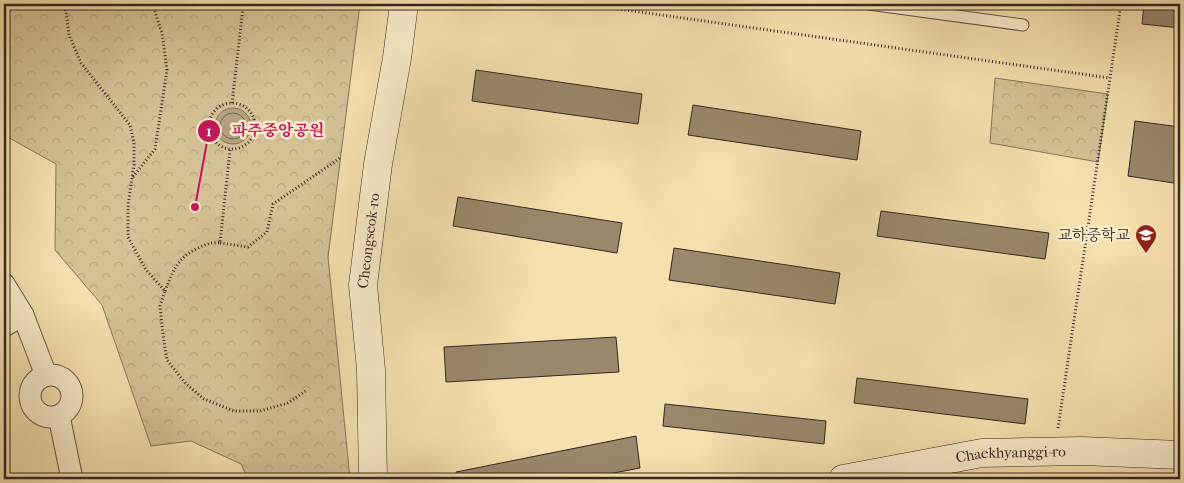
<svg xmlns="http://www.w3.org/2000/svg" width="1184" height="483" viewBox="0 0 1184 483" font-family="'IM FELL French Canon','Noto Serif KR',serif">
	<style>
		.park { fill: url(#park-crowns); stroke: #84745c }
		.water { fill: #b4a17e; stroke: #817159 }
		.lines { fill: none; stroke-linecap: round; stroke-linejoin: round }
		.shore { stroke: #746450; stroke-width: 1 }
		.building { fill: #99886b; stroke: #342822 }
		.lane-casing { stroke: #645645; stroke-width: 13 }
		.street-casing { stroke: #645645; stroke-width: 23 }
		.secondary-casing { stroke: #342822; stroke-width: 29 }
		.path { stroke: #342822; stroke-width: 3; stroke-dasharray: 1 2.5; stroke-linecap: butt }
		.lane { stroke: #f9ebca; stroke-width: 11 }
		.street { stroke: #f9ebca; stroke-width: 21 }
		.secondary { stroke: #f9ebca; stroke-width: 28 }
		.labels { text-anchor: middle; stroke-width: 5; stroke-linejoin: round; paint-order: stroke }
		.poi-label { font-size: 15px; fill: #342822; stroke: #f9ebca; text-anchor: end }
		.street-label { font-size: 15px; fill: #342822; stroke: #f9ebca }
		.leader { fill: none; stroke: #c2185b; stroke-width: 2 }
		.callout-dot { fill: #c2185b; stroke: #f9ebca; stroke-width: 2 }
		.mark-label { font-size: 15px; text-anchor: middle; font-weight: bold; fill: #fff }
		.callout-label { font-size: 16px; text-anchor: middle; font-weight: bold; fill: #c2185b; stroke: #f9ebca; stroke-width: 5; stroke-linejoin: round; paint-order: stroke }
	</style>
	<defs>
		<pattern id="park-crowns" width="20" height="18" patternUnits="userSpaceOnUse" patternTransform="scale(1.25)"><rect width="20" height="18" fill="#d5c196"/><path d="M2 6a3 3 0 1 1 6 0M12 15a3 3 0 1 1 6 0" fill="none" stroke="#b7a681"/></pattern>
	</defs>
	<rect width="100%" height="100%" fill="#f6e0ae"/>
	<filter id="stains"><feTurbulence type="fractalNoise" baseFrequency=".004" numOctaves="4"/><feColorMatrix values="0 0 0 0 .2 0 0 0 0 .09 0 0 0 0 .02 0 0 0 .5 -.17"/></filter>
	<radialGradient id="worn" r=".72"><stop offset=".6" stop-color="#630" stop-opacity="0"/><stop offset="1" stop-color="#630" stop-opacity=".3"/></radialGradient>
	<!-- park -->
	<g class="park">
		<polygon points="4,4 360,4 328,257 350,479 248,479 241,464 191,441 151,446 102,305 55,250 56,164 4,135 7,54 4,50"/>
		<polygon points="995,78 1108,94 1098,162 990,143"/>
	</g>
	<!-- water -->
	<circle class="water" cx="233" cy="126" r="18"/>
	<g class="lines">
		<!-- shore -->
		<circle class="shore" cx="233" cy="126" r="13"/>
	</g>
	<!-- building -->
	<g class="building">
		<polygon points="1144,4 1180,4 1180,28 1142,24"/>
		<polygon points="476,70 642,94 638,124 472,101"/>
		<polygon points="693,105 861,131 857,160 688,135"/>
		<polygon points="1135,121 1180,127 1180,184 1128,176"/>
		<polygon points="458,197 622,223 617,253 453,226"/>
		<polygon points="881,211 1049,233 1045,259 877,236"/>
		<polygon points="674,248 840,273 835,304 669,280"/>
		<polygon points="616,337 619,372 446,382 444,347"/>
		<polygon points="857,378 1028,399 1025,424 854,403"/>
		<polygon points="665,404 826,421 824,444 663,426"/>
		<polygon points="636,436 640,468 582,479 457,479 456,472"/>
	</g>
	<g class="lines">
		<!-- lane casing -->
		<g class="lane-casing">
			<polyline id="lane" points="869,4 1023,25"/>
		</g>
		<!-- street casing -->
		<g class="street-casing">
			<g id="street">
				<polyline points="4,284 23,315 46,375"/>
				<polyline points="4,326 23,315"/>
				<circle cx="51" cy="396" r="21"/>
				<polyline points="59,416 72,479"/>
			</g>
		</g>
		<!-- secondary casing -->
		<g class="secondary-casing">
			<g id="secondary">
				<path id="s1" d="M373 479 371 370 363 285 378 164 397 58 404 4"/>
				<path id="s2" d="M843 479 982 453 1082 451 1180 455"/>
			</g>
		</g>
		<!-- path -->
		<g class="path">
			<polyline points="61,4 66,11 69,35 81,63 130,125 134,143 134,165 128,205 128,237 146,270 165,291 160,306 163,335 167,360 186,384 204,399 234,411 260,411 288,403 307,390"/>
			<polyline points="583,4 1110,78"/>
			<circle cx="232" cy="126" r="23"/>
			<polyline points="232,103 243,8 245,4"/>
			<polyline points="133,177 155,149 167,70 162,33 154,9 151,4"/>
			<polyline points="220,243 248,247 267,232 273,204 340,158"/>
			<path d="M165 291C173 271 177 258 198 248 206 244 211 242 220 243L230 150"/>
			<polyline points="1058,428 1121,4"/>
		</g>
		<!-- lane -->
		<use href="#lane" class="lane"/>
		<!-- street -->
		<use href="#street" class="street"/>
		<!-- secondary -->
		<use href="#secondary" class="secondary"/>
	</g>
	<!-- icons -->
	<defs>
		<g id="school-pin" transform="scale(1.125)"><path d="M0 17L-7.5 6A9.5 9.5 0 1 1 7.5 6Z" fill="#8f2418" stroke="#f9ebca"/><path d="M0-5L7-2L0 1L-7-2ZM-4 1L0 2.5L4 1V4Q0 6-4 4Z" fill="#fff"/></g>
	</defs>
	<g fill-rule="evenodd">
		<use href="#school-pin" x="1146" y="235"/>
	</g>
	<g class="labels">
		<!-- poi labels -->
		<g class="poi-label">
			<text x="1130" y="240">교하중학교</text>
		</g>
		<!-- street labels -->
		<g class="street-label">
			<text dy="5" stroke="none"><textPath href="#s1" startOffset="239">Cheongseok-ro</textPath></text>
			<text dy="5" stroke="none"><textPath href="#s2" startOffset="170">Chaekhyanggi-ro</textPath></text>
		</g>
	</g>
	<!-- callouts -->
	<path class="leader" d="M195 207L209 131"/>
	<g class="callout-dot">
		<circle cx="195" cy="207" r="5"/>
		<circle cx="209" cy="131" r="12"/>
	</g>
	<g class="mark-label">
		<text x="209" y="136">1</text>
	</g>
	<g class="callout-label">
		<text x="278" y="136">파주중앙공원</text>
	</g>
	<!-- margin -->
	<rect width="1184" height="483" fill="none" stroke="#f6e0ae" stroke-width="20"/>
	<rect x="5" y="5" width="1174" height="473" fill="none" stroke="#342822" stroke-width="2.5"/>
	<rect x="10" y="10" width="1164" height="463" fill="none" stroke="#342822"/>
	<rect width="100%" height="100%" filter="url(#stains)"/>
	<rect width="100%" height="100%" fill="url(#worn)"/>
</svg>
